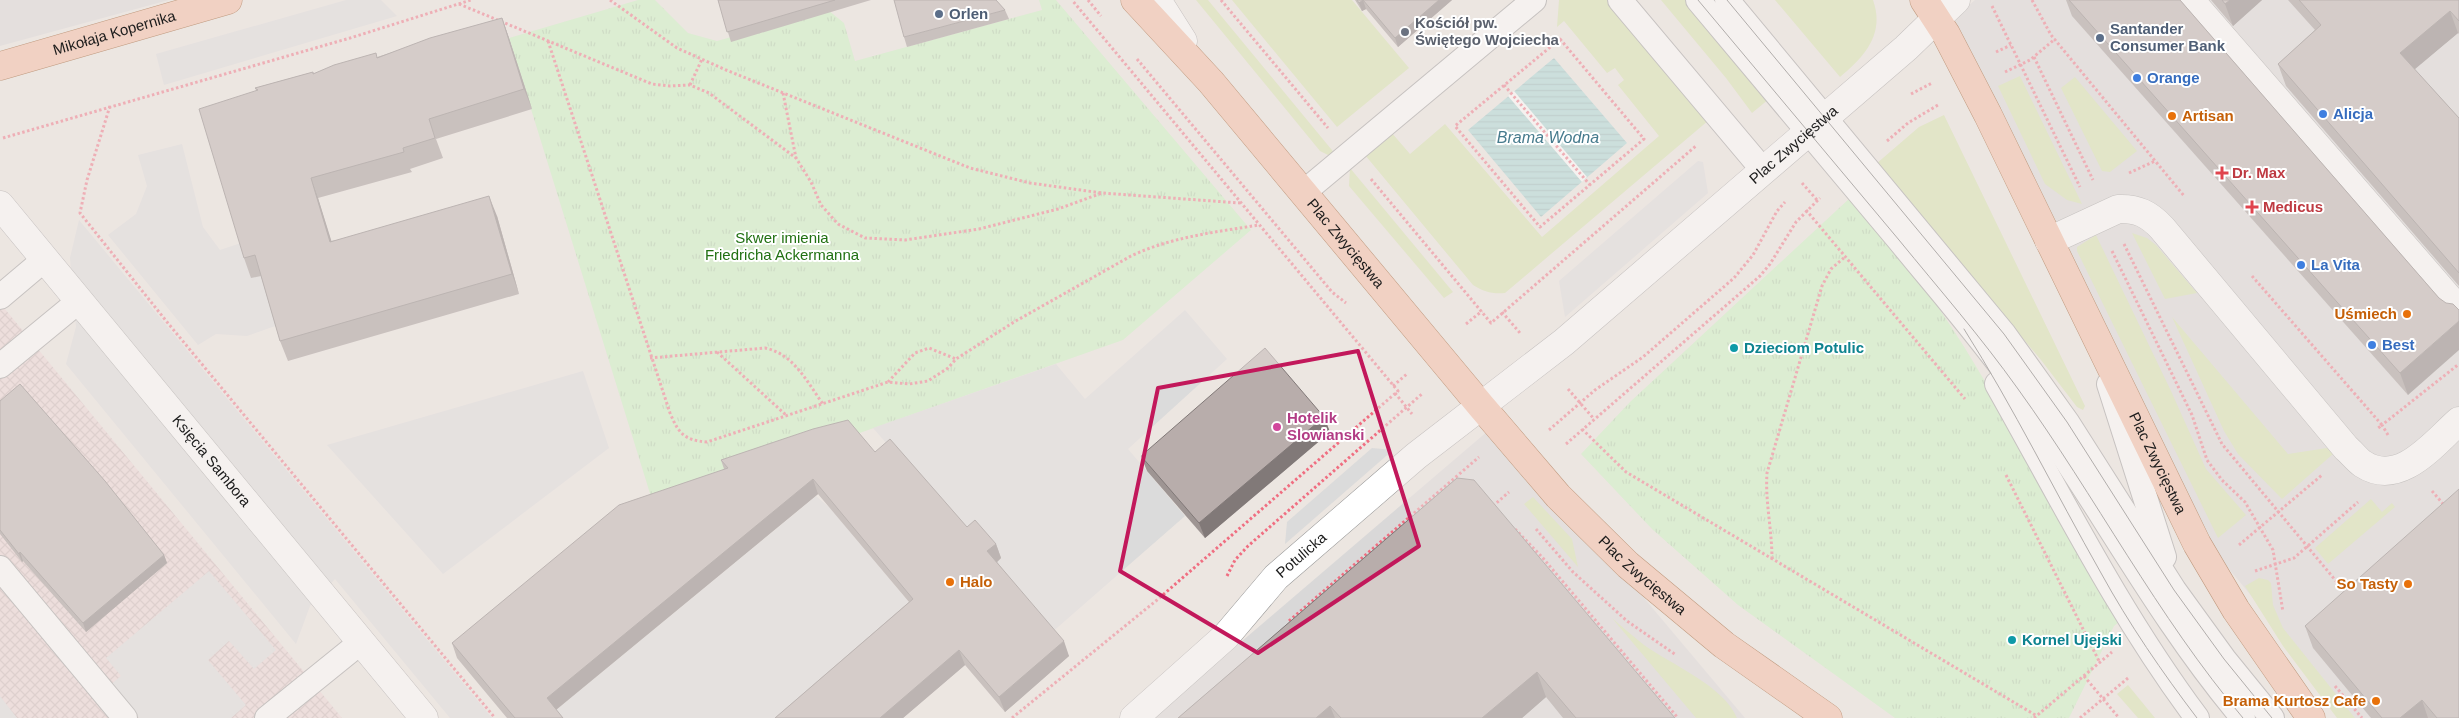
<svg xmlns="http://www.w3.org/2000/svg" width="2459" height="718" viewBox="0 0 2459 718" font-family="Helvetica,sans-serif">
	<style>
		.residential { fill: #d9d8d8 }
		.military { fill: url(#military-cross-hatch) }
		.grass { fill: #d4e4a9 }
		.park { fill: url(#park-tufts) }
		.parking { fill: #dbdbdb }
		.water { fill: url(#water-rules) }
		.pier { fill: #fff }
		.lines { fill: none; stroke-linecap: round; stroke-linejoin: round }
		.service-casing { stroke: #989898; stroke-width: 26 }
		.pedestrian-casing { stroke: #989898; stroke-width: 29 }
		.minor-casing { stroke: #989898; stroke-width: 29 }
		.tertiary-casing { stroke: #989898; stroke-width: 29 }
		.primary-casing { stroke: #893f09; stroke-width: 29 }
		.path { stroke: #f06e81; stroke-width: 3; stroke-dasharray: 2.5 2.5; stroke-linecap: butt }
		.service { stroke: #fff; stroke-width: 24 }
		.pedestrian { stroke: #fff; stroke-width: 28 }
		.minor { stroke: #fff; stroke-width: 28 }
		.tertiary { stroke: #fff; stroke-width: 28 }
		.primary { stroke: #f5b99d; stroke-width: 28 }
		.tram { stroke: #696969; stroke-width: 1 }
		.wall { fill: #9e9593 }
		.shaded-wall { fill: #817978 }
		.building { fill: #b8adab; stroke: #817978 }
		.marked { fill: none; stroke: #c2185b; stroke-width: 4; stroke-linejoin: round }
		.service-dot { fill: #5c6f8a; stroke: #fff; stroke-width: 2 }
		.worship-dot { fill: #6b7280; stroke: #fff; stroke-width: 2 }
		.shop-dot { fill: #3f7fe0; stroke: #fff; stroke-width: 2 }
		.food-dot { fill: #e8710a; stroke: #fff; stroke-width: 2 }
		.health-dot { fill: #e0444e; stroke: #fff; stroke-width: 2 }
		.culture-dot { fill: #0f9aa8; stroke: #fff; stroke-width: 2 }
		.hotel-dot { fill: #d1479c; stroke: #fff; stroke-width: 2 }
		.labels { text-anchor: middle; stroke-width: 4; stroke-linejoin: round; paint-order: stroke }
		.service-label { font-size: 15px; font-weight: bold; fill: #4e5e75; stroke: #fff; text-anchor: start }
		.worship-label { font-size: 15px; font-weight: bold; fill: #5b616d; stroke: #fff; text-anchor: start }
		.street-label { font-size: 15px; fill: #1b1b1b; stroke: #fff }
		.shop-label { font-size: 15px; font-weight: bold; fill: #366cbe; stroke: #fff; text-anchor: start }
		.food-label { font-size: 15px; font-weight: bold; fill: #c56008; stroke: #fff; text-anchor: end }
		.health-label { font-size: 15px; font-weight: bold; fill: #be3a42; stroke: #fff; text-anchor: start }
		.park-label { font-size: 15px; fill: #217012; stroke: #fff }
		.culture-label { font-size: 15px; font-weight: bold; fill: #0d838f; stroke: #fff; text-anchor: start }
		.hotel-label { font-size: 15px; font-weight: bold; fill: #b23c85; stroke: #fff; text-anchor: start }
		.water-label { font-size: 16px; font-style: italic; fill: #467b8d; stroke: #fff }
	</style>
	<defs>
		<pattern id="military-cross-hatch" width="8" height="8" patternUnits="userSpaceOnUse" patternTransform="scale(1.25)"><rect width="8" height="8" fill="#eed5d5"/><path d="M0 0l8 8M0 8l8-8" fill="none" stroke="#ccb6b6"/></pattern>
		<pattern id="park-tufts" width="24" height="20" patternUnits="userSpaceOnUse" patternTransform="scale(1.25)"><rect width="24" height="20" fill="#c8f5bf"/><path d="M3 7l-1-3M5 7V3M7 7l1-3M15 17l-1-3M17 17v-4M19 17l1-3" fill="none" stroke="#abd1a4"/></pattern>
		<pattern id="water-rules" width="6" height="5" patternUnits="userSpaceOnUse" patternTransform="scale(1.25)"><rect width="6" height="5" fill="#a4d7d6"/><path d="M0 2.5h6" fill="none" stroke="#8db8b7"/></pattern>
	</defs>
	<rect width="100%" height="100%" fill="#ece6e1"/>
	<!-- residential -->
	<g class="residential">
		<polygon points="0,0 169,0 0,46"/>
		<polygon points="1975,0 2459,0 2459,718 2353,718 2224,563 2185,500 1954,18"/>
		<polygon points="1489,430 1628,579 1745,718 1152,718"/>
	</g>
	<!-- military -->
	<polygon class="military" points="0,303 248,604 342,718 0,718"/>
	<!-- grass -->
	<g class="grass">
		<polygon points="1196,0 1208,0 1336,155 1328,155 1320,151"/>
		<polygon points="1232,0 1352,0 1409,68 1337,127"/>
		<path d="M1559 0H1608L1709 120 1505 293C1492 294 1484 292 1473 285L1365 155 1391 132 1410 154 1445 124 1542 237 1659 136 1618 85 1624 80 1615 68 1607 73 1564 21 1557 27Z"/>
		<polygon points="1661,0 1686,0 1769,99 1752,113 1726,78"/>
		<path d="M1775 0H1873C1885 34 1865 56 1840 77Z"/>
		<polygon points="2020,76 2082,204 2067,200 2045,184 1998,86"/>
		<polygon points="2075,77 2137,151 2110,172 2102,171 2061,88"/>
		<polygon points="1944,115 2085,406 2083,410 2077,407 2041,360 1876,164 1919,127"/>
		<polygon points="1350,168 1453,292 1444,298 1349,186"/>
		<polygon points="2132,233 2147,238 2156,245 2197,293 2165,299"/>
		<polygon points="2096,235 2171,391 2206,469 2246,515 2218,538 2077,251 2077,247"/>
		<polygon points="2172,317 2288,454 2327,448 2333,454 2282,499 2238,454 2224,431"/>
		<polygon points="1533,497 1572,539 1578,567 1524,504"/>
		<polygon points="2371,499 2382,512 2392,503 2395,507 2328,564 2315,548"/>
		<polygon points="2259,578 2268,580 2271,583 2273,605 2283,628 2355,718 2337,718 2283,646 2245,586"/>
		<path d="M1612 618C1622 627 1633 636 1644 645 1672 665 1724 686 1737 718H1696Z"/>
		<polygon points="2128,685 2155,718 2138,718 2117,694"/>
	</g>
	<!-- park -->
	<g class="park">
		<polygon points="638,0 655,0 688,33 717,41 828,10 844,23 855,61 1042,10 1039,0 1056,0 1251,230 1123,340 854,435 652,500 509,38"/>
		<path d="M1851 197C1881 233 1911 269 1938 307 2007 407 2056 519 2118 623L2114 626 2069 718H1895L1738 605 1652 529 1581 454 1630 402Z"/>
	</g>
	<!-- parking -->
	<g class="parking">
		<polygon points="346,0 381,0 397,16 164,85 156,54"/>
		<polygon points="182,144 203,227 220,250 241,243 263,275 278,325 247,336 216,334 198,345 108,235 136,214 147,186 138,155"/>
		<polygon points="1698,161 1703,162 1708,193 1565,317 1559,281"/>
		<polygon points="79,220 492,718 450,718 335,579 310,606 296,644 66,364 76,327 70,258"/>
		<polygon points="1185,310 1227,359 1128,449 1185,516 1050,634 993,566 1001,558 981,535 973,542 873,428 1056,364 1085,399"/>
		<polygon points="583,371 609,448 443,574 327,445"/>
		<polygon points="1372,448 1393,450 1285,544 1287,522"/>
		<polygon points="816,496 831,509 918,613 797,718 556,718 552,713"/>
		<polygon points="209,571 276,650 254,669 229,641 208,660 246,705 231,718 139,718 110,685 121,676 106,658"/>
		<polygon points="0,696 17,718 0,718"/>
	</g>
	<!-- water -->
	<polygon class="water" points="1554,58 1627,143 1541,217 1468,130"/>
	<!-- pier -->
	<polygon class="pier" points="1514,91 1587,177 1582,182 1508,96"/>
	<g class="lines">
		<!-- service casing -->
		<g class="service-casing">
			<g id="service">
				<polyline points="1620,0 1763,170"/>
				<path d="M1698 0C1765 80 1832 160 1899 240 1939 289 1981 337 2018 389 2096 497 2157 616 2243 718"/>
				<polyline points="1727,0 2004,334 2067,422 2174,590 2224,659 2272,718"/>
				<polyline points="1304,192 1534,0"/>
				<polyline points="0,297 45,259"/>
				<polyline points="0,366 79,301"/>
				<path d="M1997 384C2062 499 2118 612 2197 718"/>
				<polyline points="2109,384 2164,557"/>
				<polyline points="0,568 125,718"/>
				<polyline points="267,718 361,642"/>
			</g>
		</g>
		<!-- pedestrian casing -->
		<g class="pedestrian-casing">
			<polyline id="pedestrian" points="2190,0 2459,310"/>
		</g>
		<!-- minor casing -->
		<g class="minor-casing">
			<g id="minor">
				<polyline points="1936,19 1956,0"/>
				<path id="s1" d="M0 205 424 718"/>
				<path d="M2049 241 2118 209C2137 208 2149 214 2162 228L2346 448C2352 453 2357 460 2363 464 2400 488 2434 443 2459 421"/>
			</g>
		</g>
		<!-- tertiary casing -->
		<g class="tertiary-casing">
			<g id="tertiary">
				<polyline points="1157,0 1183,41"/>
				<path id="s2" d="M1134 718 1226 636 1276 577 1416 456 1564 342 1906 48 1936 19"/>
			</g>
		</g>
		<!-- primary casing -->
		<g class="primary-casing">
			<g id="primary">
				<path id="s3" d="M1135 0 1211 82 1481 406 1558 496 1628 565 1724 645 1828 718"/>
				<path id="s4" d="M1924 0 1946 34 1988 115 2197 544 2236 610 2311 718"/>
				<path id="s5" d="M0 66 228 0"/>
			</g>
		</g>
		<!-- path -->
		<g class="path">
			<polyline points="610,0 677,48 726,70 970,168 1030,183 1102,193 1240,203"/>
			<polyline points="1088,0 1101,16"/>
			<polyline points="1221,0 1328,128"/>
			<polyline points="2032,0 2051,35 2185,197"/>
			<polyline points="459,4 652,84 670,86 690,85 709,93 796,158 811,182 821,205 838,224 865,238 905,240 979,229 1058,209 1102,193"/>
			<polyline points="1992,6 2080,187"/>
			<polygon points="1560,39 1644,139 1540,227 1455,126"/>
			<path d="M548 41 670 413C679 434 684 440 707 442L888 382 909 384 928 381 948 368 956 359 1014 322 1131 256C1171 237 1216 232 1259 225"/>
			<polyline points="1996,52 2011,45"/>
			<polyline points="2034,57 2093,180"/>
			<polyline points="1137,59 1332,292 1346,303"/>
			<polyline points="2005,72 2030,60 2055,39"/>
			<polyline points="690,85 702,59"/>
			<polyline points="1504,85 1590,185"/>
			<polyline points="783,93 796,158"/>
			<polyline points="1911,94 1932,83"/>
			<polyline points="110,106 87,180 80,213 167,322 495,718"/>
			<polyline points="3,138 350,38 471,0"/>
			<polyline points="1887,141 1908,123 1938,105"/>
			<polyline points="2129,173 2155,161"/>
			<polyline points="1371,179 1491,323 1697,145"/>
			<polyline points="1802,183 1817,200"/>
			<polyline points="1806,210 1965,399"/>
			<polyline points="2124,244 2222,444 2346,593"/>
			<polyline points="2112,251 2192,415 2207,460 2222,480 2245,502 2273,550 2283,612"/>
			<polyline points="2252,276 2382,425 2377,429"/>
			<polyline points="1502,312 1520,333"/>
			<polyline points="1466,324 1482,311"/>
			<polyline points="717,352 787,416"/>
			<path d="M650 358 765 348C794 354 807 382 823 404"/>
			<polyline points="888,382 915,353 929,348 956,359"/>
			<polyline points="1393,386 1408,373"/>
			<polyline points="1568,389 1594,419"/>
			<polyline points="1395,393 1412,414"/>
			<polyline points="1582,429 1626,472 2037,716"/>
			<polyline points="1549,430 1595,390 1643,357 1734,278 1753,255 1777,211 1785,202"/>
			<polyline points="2388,435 2382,425 2459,364"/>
			<polyline points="1566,444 1760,276 1770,264 1796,222 1820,198"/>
			<polyline points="2006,475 2100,663"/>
			<polyline points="2432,491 2444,505"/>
			<polyline points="1493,506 1509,492"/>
			<polyline points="1515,529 1542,557 1678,718"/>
			<polyline points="1536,529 1573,572 1627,621 1676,655"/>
			<polyline points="2239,545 2322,475"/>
			<path d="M1772 559C1772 530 1765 501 1767 473L1822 286 1831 269 1846 256"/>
			<polyline points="2255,571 2294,558 2358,502"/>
			<polyline points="1227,576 1235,560 1248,546 1423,393"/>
			<polyline points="1289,621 1479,457"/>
			<polyline points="2084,676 2119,718"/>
			<polyline points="2335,686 2362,718"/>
			<polyline points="1012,718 1157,600 1398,391 1072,0"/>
			<polyline points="2034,718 2112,652"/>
			<polyline points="2080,718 2128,678"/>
		</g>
		<!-- service -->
		<use href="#service" class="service"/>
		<!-- pedestrian -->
		<use href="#pedestrian" class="pedestrian"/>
		<!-- minor -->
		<use href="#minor" class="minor"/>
		<!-- tertiary -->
		<use href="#tertiary" class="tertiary"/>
		<!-- primary -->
		<use href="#primary" class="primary"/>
		<!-- tram -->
		<g class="tram">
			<path d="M1698 0C1765 80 1832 160 1899 240 1939 289 1981 337 2018 389 2096 497 2157 616 2243 718"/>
			<polyline points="1727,0 2004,334 2067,422 2174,590 2224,659 2272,718"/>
			<path d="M1964 329C2014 408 2055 492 2101 573 2129 624 2162 672 2197 718"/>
		</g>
	</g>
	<!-- wall -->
	<g class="wall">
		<polygon points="718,0 871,0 731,42"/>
		<polygon points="1355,0 1452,0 1398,47 1366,9 1362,11"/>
		<polygon points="2066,0 2180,0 2439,298 2408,395 2072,16"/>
		<polygon points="2211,0 2262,0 2233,26"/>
		<polygon points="2288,0 2459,0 2459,34 2458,33 2414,69 2459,118 2459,286 2286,86 2278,64 2315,30"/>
		<polygon points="1005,10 1009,19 907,47 904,37"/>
		<polygon points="502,18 509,38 532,109 436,139 443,158 410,169 412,172 318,198 331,241 497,216 519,294 288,361 280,341 261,276 251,278 244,258 256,90 255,88 313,72 314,74 377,57"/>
		<polygon points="0,401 164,555 167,563 86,632 23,561 22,562 0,534"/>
		<polygon points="1324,417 1330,432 1205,538 1147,471 1141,456"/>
		<polygon points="875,452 967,527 996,544 1001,558 997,562 1069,656 1005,712 965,665 903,718 775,718 909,602 818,494 556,710 563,718 507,718 457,658 452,643 724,469 721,460"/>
		<polygon points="1457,478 1675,718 1563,718 1546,697 1522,718 1178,718"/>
		<polygon points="2305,626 2459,718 2371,718 2313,648"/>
	</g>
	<!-- shaded-wall -->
	<g class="shaded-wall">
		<polygon points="1363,0 1366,9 1362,11 1359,3"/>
		<polygon points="1439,0 1452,0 1398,47 1395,38"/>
		<polygon points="2230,0 2262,0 2233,26 2225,4"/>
		<polygon points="2450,11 2458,33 2408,75 2400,53"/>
		<polygon points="502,18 509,38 532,109 524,89"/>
		<polygon points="311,178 318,198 338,262 330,242"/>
		<polygon points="489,196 497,216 519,294 512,274"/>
		<polygon points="2459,321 2459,350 2408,395 2400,373"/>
		<polygon points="1324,417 1330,432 1205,538 1199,523"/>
		<polygon points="813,479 818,494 552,713 547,698"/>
		<polygon points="996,544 1001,558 993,566 987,551"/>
		<polygon points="20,552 23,561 22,562 19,554"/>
		<polygon points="164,555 167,563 86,632 83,623"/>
		<polygon points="1064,641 1069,656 1005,712 999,697"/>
		<polygon points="959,650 965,665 903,718 880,718"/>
		<polygon points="1537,672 1546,697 1522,718 1482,718"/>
		<polygon points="2422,700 2428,718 2400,718"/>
		<polygon points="1330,706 1335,718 1316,718"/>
	</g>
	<!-- building -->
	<g class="building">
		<polygon points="718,0 835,0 727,32"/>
		<polygon points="894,0 996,0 1005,10 904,37"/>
		<polygon points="1357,0 1439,0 1395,38 1363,0 1359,3"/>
		<polygon points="2069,0 2180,0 2439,298 2446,303 2453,304 2459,310 2459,321 2400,373"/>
		<polygon points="2222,0 2230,0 2225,4"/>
		<polygon points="2299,0 2459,0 2459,21 2450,11 2400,53 2459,118 2459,273 2278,64 2321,25"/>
		<polygon points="502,18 524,89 429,119 435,138 403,148 404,152 311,178 330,242 489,196 512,274 280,341 255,255 244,258 199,109 258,90 255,88 313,72 313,74 334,65 376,53 377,58 430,38"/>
		<polygon points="1265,348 1324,417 1199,523 1141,456"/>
		<polygon points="20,384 105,481 164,555 83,623 20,552 19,554 0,530 0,401"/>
		<polygon points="848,420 875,452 890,439 967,527 975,520 996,544 987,551 1064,641 999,697 959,650 880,718 775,718 913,599 813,479 547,698 563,718 515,718 452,643 619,505 728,468 721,460 813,429"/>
		<polygon points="1457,478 1474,480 1675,718 1576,718 1537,672 1482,718 1341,718 1330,706 1316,718 1178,718"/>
		<polygon points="2459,489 2459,718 2437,718 2422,700 2400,718 2382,718 2305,626"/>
	</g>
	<!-- marked area -->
	<path d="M0 0H2459V718H0ZM1358 351 1419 546 1258 653 1120 571 1158 388Z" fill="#ece6e1" fill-opacity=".55" fill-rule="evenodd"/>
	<path class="marked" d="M1358 351 1419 546 1258 653 1120 571 1158 388Z"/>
	<!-- markers -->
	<g class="service-dot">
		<circle cx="939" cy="14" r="5"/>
		<circle cx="2100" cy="38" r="5"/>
	</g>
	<circle class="worship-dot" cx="1405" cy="32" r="5"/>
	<g class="shop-dot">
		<circle cx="2137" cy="78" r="5"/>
		<circle cx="2323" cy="114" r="5"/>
		<circle cx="2301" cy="265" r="5"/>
		<circle cx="2372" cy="345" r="5"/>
	</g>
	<g class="food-dot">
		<circle cx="2172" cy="116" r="5"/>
		<circle cx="2407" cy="314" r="5"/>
		<circle cx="950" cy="582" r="5"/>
		<circle cx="2408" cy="584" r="5"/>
		<circle cx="2376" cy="701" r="5"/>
	</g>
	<g class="health-dot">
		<path d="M2219.5 165.5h5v5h5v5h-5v5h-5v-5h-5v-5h5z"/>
		<path d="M2249.5 199.5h5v5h5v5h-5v5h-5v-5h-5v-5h5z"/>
	</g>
	<g class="culture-dot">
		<circle cx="1734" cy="348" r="5"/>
		<circle cx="2012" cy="640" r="5"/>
	</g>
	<circle class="hotel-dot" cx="1277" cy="427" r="5"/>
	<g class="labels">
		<!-- service labels -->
		<g class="service-label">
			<text x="949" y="19">Orlen</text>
			<text x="2110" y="34">Santander<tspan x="2110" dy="17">Consumer Bank</tspan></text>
		</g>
		<!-- worship labels -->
		<g class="worship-label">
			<text x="1415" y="28">Kościół pw.<tspan x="1415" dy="17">Świętego Wojciecha</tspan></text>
		</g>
		<!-- street labels -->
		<g class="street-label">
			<text dy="5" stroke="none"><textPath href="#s5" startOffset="119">Mikołaja Kopernika</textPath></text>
			<text dy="5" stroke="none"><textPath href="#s2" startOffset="875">Plac Zwycięstwa</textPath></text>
			<text dy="5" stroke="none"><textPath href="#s3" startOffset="322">Plac Zwycięstwa</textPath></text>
			<text dy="5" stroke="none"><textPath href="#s1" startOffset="332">Księcia Sambora</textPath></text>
			<text dy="5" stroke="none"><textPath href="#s4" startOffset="519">Plac Zwycięstwa</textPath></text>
			<text dy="5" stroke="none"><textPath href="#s2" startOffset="234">Potulicka</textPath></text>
			<text dy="5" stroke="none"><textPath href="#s3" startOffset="768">Plac Zwycięstwa</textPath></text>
		</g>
		<!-- shop labels -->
		<g class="shop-label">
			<text x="2147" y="83">Orange</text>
			<text x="2333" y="119">Alicja</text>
			<text x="2311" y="270">La Vita</text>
			<text x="2382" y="350">Best</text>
		</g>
		<!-- food labels -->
		<g class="food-label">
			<text x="2182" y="121" text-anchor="start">Artisan</text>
			<text x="2397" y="319">Uśmiech</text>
			<text x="960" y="587" text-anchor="start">Halo</text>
			<text x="2398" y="589">So Tasty</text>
			<text x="2366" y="706">Brama Kurtosz Cafe</text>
		</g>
		<!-- health labels -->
		<g class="health-label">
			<text x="2232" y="178">Dr. Max</text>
			<text x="2263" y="212">Medicus</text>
		</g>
		<!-- park labels -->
		<g class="park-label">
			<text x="782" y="243">Skwer imienia<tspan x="782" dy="17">Friedricha Ackermanna</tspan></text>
		</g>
		<!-- culture labels -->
		<g class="culture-label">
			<text x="1744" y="353">Dzieciom Potulic</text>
			<text x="2022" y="645">Kornel Ujejski</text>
		</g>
		<!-- hotel labels -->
		<g class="hotel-label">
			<text x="1287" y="423">Hotelik<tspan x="1287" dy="17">Slowianski</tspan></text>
		</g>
		<!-- water labels -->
		<g class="water-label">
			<text x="1548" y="143">Brama Wodna</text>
		</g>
	</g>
</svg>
